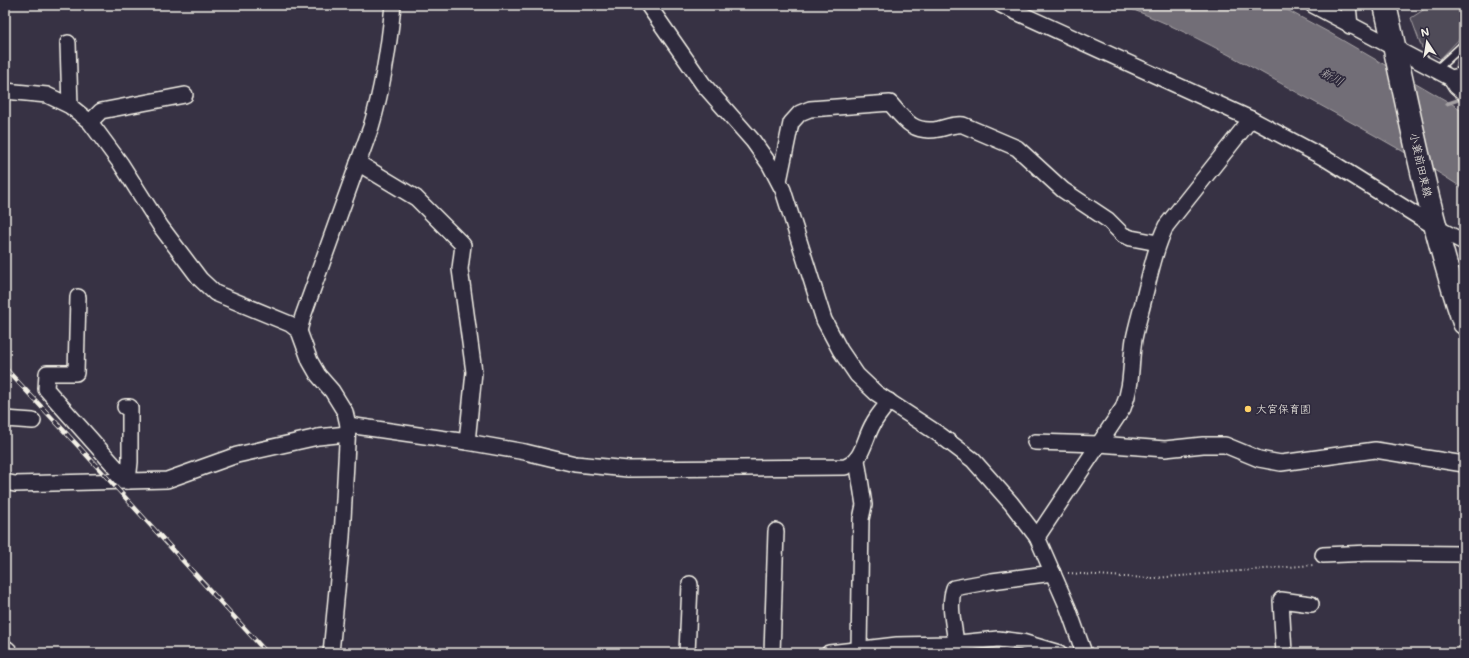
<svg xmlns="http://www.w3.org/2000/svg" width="1469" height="658" viewBox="0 0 1469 658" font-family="Mali,'Klee One',sans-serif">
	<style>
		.green { fill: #504b59; stroke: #a29ea0 }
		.water { fill: #726e77; stroke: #a6a2a4 }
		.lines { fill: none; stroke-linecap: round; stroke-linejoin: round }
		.stream { stroke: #a6a2a4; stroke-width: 3.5 }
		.lane-casing { stroke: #f4f1e8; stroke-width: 10 }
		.street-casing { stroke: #f4f1e8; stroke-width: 18 }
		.secondary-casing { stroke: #f4f1e8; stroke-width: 24 }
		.primary-casing { stroke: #f4f1e8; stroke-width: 25 }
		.path { stroke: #f4f1e8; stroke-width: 2; stroke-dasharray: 1 3; stroke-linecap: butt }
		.lane { stroke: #2f2a3d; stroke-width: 7 }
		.street { stroke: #2f2a3d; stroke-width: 15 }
		.secondary { stroke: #2f2a3d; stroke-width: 21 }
		.primary { stroke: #2f2a3d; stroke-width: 22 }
		.rail-casing { stroke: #f4f1e8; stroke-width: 4.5 }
		.rail { stroke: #2f2a3d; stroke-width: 3; stroke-dasharray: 9; stroke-linecap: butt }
		.poi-dot { fill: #ffd166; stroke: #2f2a3d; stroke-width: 1.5 }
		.labels { text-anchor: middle; stroke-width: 3.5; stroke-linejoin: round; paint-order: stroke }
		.street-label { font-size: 11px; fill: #f4f1e8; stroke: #2f2a3d }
		.poi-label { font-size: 11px; fill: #f4f1e8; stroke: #2f2a3d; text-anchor: start }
		.water-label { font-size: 12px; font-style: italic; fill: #bab6b5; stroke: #2f2a3d }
	</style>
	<rect width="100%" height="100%" fill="#373244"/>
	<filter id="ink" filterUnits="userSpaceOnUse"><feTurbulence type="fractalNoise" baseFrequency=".025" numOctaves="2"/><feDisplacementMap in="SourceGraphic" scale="8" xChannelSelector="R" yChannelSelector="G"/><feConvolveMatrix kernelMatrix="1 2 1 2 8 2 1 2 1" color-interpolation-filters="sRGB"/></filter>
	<g filter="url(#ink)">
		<!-- green -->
		<g class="green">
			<polygon points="1431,5 1460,5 1464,10 1464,34 1440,59 1422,48 1411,18"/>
			<polygon points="1464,46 1464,66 1456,68 1458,51"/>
		</g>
		<!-- water -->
		<path class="water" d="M1121 5H1278L1330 33 1464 111V189C1411 154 1354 124 1298 93 1241 61 1183 28 1121 5Z"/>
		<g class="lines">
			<!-- stream -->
			<polyline class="stream" points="1446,104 1458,100 1462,96"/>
			<!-- lane casing -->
			<g class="lane-casing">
				<polyline id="lane" points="1436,70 1464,44"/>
			</g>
			<!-- street casing -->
			<g class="street-casing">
				<g id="street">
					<polyline points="648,5 703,84 753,141 770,165 783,190 824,320 840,350 857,375 876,393 940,435 973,460 1011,503 1037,537 1068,608 1084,653"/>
					<polyline points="1001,5 1251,119 1328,160 1435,227 1464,242"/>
					<polyline points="1313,5 1451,78 1464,75"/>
					<polyline points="1348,5 1350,26"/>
					<polyline points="68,43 70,106"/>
					<polyline points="1451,78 1456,86 1464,93"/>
					<polyline points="5,91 47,95 70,106 90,122 121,164 161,227 200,279 215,293 290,324 299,331 310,361 318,375 332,391 345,412 348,425 342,537 331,653"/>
					<polyline points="90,122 101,111 185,95"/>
					<polyline points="358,163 416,198 463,245 460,269 474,372 467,442"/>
					<path d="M779 181 791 123 800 113 810 109 890 103C905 121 914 134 939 129 947 127 955 124 963 125L1017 148 1063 190 1108 220 1123 235 1131 238 1158 243"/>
					<polyline points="78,297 76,373 47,373 46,389 128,481"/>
					<path d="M299 331 303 316 371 127C383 87 389 47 393 5"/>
					<polyline points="125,407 130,407 130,462 128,481"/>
					<polyline points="5,419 33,421"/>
					<path d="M348 425 467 442 525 452 575 464 628 469 845 467C863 461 864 439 873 424 877 416 884 409 889 401"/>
					<polyline points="1035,442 1099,444 1165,449 1203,445 1225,445 1259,459 1281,463 1375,450 1464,464"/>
					<polyline points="857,460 864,505 861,519 859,650"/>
					<polyline points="5,482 15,484 167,480 237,455 318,437 347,434"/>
					<path d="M1037 537 1123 408C1133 384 1130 364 1134 339 1137 324 1142 308 1145 294 1151 270 1156 247 1166 226L1251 119"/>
					<polyline points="1323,555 1370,553 1464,554"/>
					<path d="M956 643C954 625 948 606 954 588L992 581 1053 573"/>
					<polyline points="687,653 690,584"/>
					<polyline points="772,653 776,531"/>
					<polyline points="829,653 897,645 949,644 998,639 1022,642 1059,653"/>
					<polyline points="1284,653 1281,600 1311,604"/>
				</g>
			</g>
			<!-- secondary casing -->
			<g class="secondary-casing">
				<polyline id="secondary" points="5,651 7,653"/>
			</g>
			<!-- primary casing -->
			<g class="primary-casing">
				<path id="primary" d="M1385 5C1409 111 1429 219 1464 323"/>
			</g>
			<!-- path -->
			<polyline class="path" points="1068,573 1125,577 1155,578 1313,565"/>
			<!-- lane -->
			<use href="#lane" class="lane"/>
			<!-- street -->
			<use href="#street" class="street"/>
			<!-- secondary -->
			<use href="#secondary" class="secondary"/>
			<!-- primary -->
			<use href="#primary" class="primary"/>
			<!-- rail casing -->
			<g class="rail-casing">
				<polyline id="rail" points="5,368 81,449 267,653"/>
			</g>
			<!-- rail -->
			<use href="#rail" class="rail"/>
		</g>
	</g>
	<!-- markers -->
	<circle class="poi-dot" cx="1248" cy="409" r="4"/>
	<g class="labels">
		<!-- street labels -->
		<g class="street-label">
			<text transform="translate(1421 165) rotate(77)" y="4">小蓑前田東線</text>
		</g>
		<!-- poi labels -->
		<g class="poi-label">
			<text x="1256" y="413">大宮保育園</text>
		</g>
		<!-- water labels -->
		<g class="water-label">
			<text transform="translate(1332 77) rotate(29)" y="4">新川</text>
		</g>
	</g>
	<!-- margin -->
	<rect width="1469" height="658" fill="none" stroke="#2f2a3d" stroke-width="20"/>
	<rect x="10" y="10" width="1449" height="638" fill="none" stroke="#f4f1e8" stroke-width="1.5" filter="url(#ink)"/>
	<!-- north arrow -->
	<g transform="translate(1427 42) rotate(348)" stroke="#2f2a3d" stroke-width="3" paint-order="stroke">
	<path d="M0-3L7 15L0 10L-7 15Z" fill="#f4f1e8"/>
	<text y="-6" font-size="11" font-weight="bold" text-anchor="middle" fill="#f4f1e8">N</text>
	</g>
</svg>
